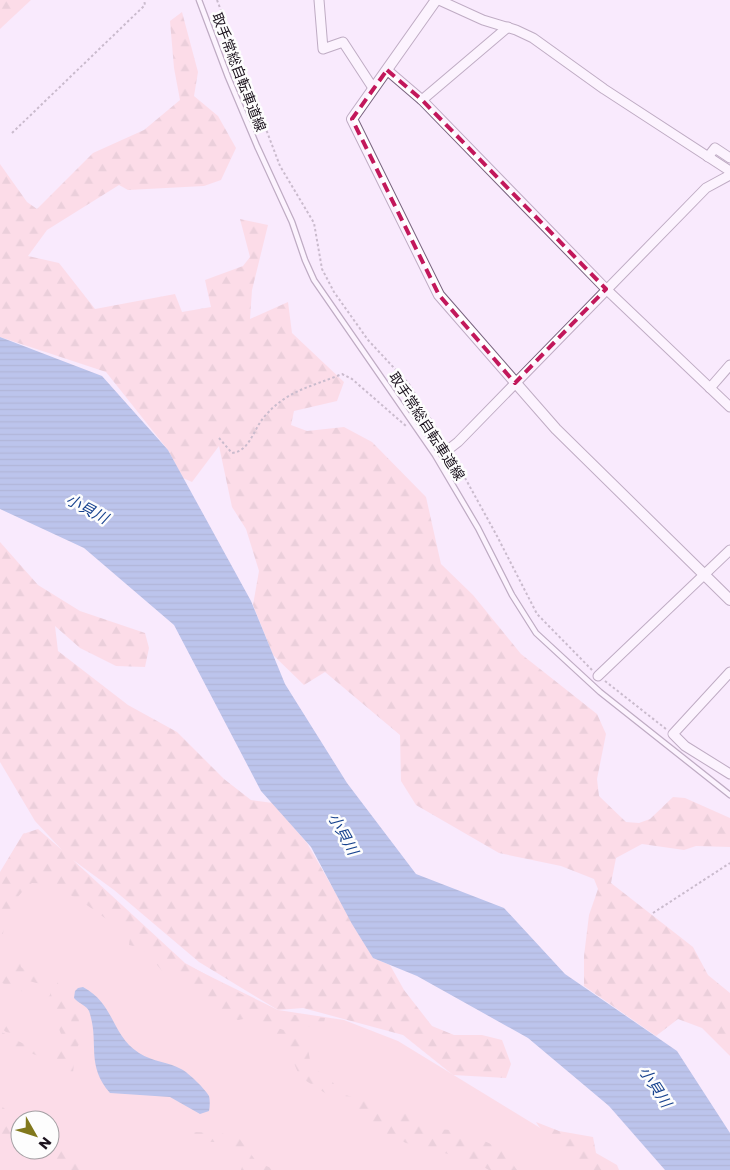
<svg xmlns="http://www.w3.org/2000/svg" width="730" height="1170" viewBox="0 0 730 1170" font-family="Poppins,'Noto Sans JP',sans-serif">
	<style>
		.green { fill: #fecdcf; fill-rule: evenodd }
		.forest { fill: url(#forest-firs) }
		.water { fill: url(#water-rules) }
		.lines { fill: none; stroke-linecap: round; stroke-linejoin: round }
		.service-casing { stroke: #78627e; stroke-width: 7 }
		.minor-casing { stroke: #78627e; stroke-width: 11 }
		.tertiary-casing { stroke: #78627e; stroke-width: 12 }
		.path { stroke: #908493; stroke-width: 2; stroke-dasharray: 2.5 2.5; stroke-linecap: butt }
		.service { stroke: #fff; stroke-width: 4.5 }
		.minor { stroke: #fff; stroke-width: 9 }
		.tertiary { stroke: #fff; stroke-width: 10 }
		.marked { fill: none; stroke: #c2185b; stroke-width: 4; stroke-dasharray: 10 6; stroke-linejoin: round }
		.labels { text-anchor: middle; stroke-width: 5; stroke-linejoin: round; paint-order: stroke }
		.street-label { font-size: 14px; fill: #1b121d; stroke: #fdfdfd }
		.water-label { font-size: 15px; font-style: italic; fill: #17428e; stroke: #fdfdfd }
	</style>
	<defs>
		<pattern id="forest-firs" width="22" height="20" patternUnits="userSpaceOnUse" patternTransform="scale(1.25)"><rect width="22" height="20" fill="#fecdcf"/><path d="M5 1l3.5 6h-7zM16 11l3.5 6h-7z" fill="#d9afb1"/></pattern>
		<pattern id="water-rules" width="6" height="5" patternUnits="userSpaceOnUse" patternTransform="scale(1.25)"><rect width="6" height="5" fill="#7197d7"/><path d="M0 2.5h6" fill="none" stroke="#5c7aae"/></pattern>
	</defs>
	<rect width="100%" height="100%" fill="#f9eafd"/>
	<!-- green -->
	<path class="green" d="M24 833 185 964 278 1010 344 1020 398 1041 555 1137 595 1170H0V873ZM20 1120H50V1150H20Z"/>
	<!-- forest -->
	<g class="forest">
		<polygon points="0,0 31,0 0,29"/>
		<polygon points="182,12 198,72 194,96 218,116 236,148 221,180 204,186 128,190 119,185 47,230 28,256 59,263 95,309 175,294 182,312 211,307 205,280 243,266 250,257 240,219 268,225 252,290 250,319 288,302 292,333 344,382 337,401 294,411 291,425 307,431 344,427 372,442 426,497 441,564 473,595 521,654 597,714 606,734 597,779 599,796 626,822 639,823 650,819 673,797 685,798 730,818 730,847 696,846 684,850 642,844 616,858 611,883 693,947 708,975 730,993 730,1056 702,1028 678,1019 656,1036 584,986 584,956 589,915 598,889 594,879 561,866 499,853 416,805 401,781 400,735 325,672 304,685 273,655 253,605 259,571 246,529 232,507 219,446 192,482 183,478 168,450 106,372 0,337 0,164 27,202 37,209 93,153 144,130 180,100 174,68 170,21"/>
		<path d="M0 542 38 585 80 611 145 633 149 648 145 667 116 666 80 648 55 626 58 651 128 705 177 732 224 779 251 800 273 803 307 843 373 958 390 965 404 990 432 1026 454 1035H482L502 1040 511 1064 506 1078 453 1075 403 1035 303 1008 278 1010 199 962 114 890 73 860 185 963 276 1013 325 1018 323 1027 272 1025 249 1018 238 1020 225 1014 206 995 179 983 175 975 163 972 147 953 138 947 129 945 130 937 126 927C115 925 107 920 98 913 81 900 54 883 32 883 10 899 0 927 3 953L0 961V872L23 834 38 829 62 850 35 821 0 762Z"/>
		<polygon points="15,957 20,961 21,967 38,977 52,975 62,989 69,990 69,997 63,1000 70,1008 69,1026 63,1040 60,1040 61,1034 58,1026 60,1021 45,1001 50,995 50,990 44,985 29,981 8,968 7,962"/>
		<polygon points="0,971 21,982 16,990 0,982"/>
		<polygon points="24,984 40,995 39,998 21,991"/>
		<path d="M76 998 79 1000V1044L75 1053 73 1073 68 1076 56 1063 0 1041V1031C16 1040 43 1057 62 1047 65 1046 69 1041 71 1039 72 1024 69 1011 76 998Z"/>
		<polygon points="0,1015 17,1023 27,1036 6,1032 0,1027"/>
		<polygon points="255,1021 306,1037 311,1066 331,1080 342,1094 369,1102 385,1114 407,1112 437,1129 451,1130 467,1139 482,1140 502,1149 517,1170 489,1170 471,1160 406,1143 373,1127 358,1114 300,1077 289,1052 273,1036 252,1024"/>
		<polygon points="0,1105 20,1121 20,1141 0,1135 4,1123 0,1120"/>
		<path d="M536 1122 559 1131 593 1137 596 1153 617 1165 619 1170H587C572 1151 548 1142 536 1122Z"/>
		<path d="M192 1132 220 1133 239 1138 256 1161 275 1170H241L244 1161C226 1137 218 1143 191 1142L188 1138Z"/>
		<polygon points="50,1135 81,1161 96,1166 95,1170 56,1170 53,1164 33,1150 50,1150"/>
	</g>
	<!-- water -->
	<g class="water">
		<polygon points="0,337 102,376 168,450 251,601 285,684 347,783 416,874 504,908 565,974 677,1051 730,1133 730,1170 665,1170 609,1106 528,1038 417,976 373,958 352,924 311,847 261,791 174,625 84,548 0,509"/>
		<path d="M83 987C115 1004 111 1035 139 1053 153 1062 169 1062 181 1069 188 1072 206 1090 209 1096 210 1100 210 1106 209 1111L200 1114 170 1097 110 1093C85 1064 100 1043 89 1011 87 1006 78 1003 74 998L75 991 78 988Z"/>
	</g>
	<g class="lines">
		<!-- service casing -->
		<g class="service-casing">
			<polyline id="service" points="199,0 228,77 257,146 292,222 305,260 314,280 435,455 478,528 512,595 536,633 600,692 730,795"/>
		</g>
		<!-- minor casing -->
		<g class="minor-casing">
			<g id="minor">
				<polyline points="319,0 323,49 343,42 373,88"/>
				<polyline points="439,0 483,20 516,30 533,38 604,89 730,171"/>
				<polyline points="387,70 422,100 606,289 730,407"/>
				<polyline points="422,100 508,27"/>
				<polyline points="708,157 715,148 730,158"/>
				<polyline points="710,388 730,365"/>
				<polyline points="449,449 458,442 706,188 730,175"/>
				<polyline points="730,672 673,734 685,746 730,774"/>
				<polyline points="598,676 730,550"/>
			</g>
		</g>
		<!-- tertiary casing -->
		<g class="tertiary-casing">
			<polyline id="tertiary" points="436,0 352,119 439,295 556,429 730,600"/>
		</g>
		<!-- path -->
		<g class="path">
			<polyline points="217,0 280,166 314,223 322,269 334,292 368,340 409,384 444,441"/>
			<polyline points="12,133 145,5 144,0"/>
			<polyline points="396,373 398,382 411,407"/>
			<path d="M219 438 232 453C250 451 253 430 264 417 287 390 311 387 342 374L352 379 406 426"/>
			<polyline points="453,456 497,536 537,614 592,670"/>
			<polyline points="605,681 666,729"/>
			<polyline points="653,913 730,863"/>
		</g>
		<!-- service -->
		<use href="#service" class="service"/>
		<!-- minor -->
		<use href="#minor" class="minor"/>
		<!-- tertiary -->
		<use href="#tertiary" class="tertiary"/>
	</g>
	<!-- marked area -->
	<path d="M0 0H730V1170H0ZM387 70 422 100 606 289 515 383 439 295 352 119Z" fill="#f9eafd" fill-opacity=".55" fill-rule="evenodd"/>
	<path class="marked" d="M387 70 422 100 606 289 515 383 439 295 352 119Z"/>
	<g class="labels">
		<!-- street labels -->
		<g class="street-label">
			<text transform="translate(239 72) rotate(69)" y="5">取手常総自転車道線</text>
			<text transform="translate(427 426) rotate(57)" y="5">取手常総自転車道線</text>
		</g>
		<!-- water labels -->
		<g class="water-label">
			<text transform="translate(87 509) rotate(28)" y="5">小貝川</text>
			<text transform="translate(343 834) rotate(61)" y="5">小貝川</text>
			<text transform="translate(655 1087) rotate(57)" y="5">小貝川</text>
		</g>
	</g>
	<!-- north arrow -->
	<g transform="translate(35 1135) rotate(129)"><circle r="24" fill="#fdfdfd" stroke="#a39fa3"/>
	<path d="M0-4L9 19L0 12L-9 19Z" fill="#81781c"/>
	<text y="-8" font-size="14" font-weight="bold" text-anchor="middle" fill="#1b121d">N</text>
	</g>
</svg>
